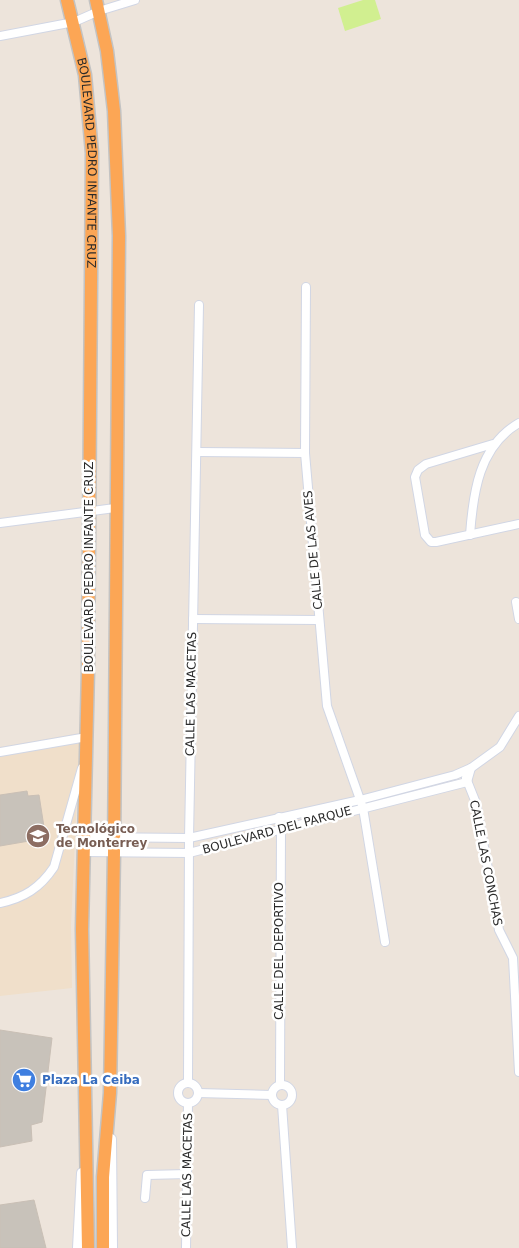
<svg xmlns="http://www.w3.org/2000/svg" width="519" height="1248" viewBox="0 0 519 1248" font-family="'DejaVu Sans',sans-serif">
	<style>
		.education { fill: #f0dfca }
		.pitch { fill: #d1ef90 }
		.building { fill: #c8c2ba; stroke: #c9bfb5 }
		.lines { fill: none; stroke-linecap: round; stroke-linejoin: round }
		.minor-casing { stroke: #d1d6e4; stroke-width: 10 }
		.tertiary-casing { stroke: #d1d6e4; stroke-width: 12 }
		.trunk-casing { stroke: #c3c3c3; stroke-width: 15 }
		.minor { stroke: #fff; stroke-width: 8 }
		.tertiary { stroke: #fff; stroke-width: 10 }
		.trunk { stroke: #fca655; stroke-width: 12 }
		.labels { text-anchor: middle; stroke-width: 5; stroke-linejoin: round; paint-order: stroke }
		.street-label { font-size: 12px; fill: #2a2a2a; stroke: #fff }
		.education-label { font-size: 12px; font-weight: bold; fill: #785e54; stroke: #fff; text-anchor: start }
		.shop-label { font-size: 12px; font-weight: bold; fill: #366cbe; stroke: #fff; text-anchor: start }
	</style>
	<rect width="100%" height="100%" fill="#ede4db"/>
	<!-- education -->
	<polygon class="education" points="80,733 71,925 72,988 0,996 0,747"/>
	<!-- pitch -->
	<polygon class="pitch" points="363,0 375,0 381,19 345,31 338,8"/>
	<!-- building -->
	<g class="building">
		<polygon points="27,791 28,796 39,795 44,827 33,828 35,840 0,846 0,795"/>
		<polygon points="0,1030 52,1038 42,1122 31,1125 32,1141 0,1147"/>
		<polygon points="34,1200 46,1248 0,1248 0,1205"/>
	</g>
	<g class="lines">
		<!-- minor casing -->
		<g class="minor-casing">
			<g id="minor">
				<polyline points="0,36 74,22 99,11 135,0"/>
				<polyline points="306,287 305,453 327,706 363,808 385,942"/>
				<polyline points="493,444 426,464 418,470 415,477 425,535 431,542 436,542 519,524"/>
				<polyline points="197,452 305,453"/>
				<polyline points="0,523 115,508"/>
				<path d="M470 535C473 493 479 446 519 423"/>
				<polyline points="516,602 519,619"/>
				<polyline points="193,619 319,620"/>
				<polyline points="0,752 87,737"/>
				<polyline points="466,778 476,803 499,930 513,958 519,1072"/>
				<polyline points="279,817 281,829 280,1085"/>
				<polyline points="84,837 189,838 360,800 455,775 471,768 500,747 519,716"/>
				<polyline points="83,852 189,853 467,782 471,768"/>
				<path d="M0 903C24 898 40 888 54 867L82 768"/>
				<polyline points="188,1083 189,838 199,305"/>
				<circle cx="188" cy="1093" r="10"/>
				<circle cx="282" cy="1095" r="10"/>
				<polyline points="198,1093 272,1095"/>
				<polyline points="282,1105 292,1248"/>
				<polyline points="145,1198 147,1175 187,1174"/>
				<polyline points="186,1248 188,1103"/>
			</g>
		</g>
		<!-- tertiary casing -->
		<g class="tertiary-casing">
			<g id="tertiary">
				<polyline points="111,1139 112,1248"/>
				<polyline points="78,1248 82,1173"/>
			</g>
		</g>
		<!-- trunk casing -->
		<g class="trunk-casing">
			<g id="trunk">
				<path id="s1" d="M67 0 85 75 92 153 88 669 82 929 88 1248"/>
				<polyline points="96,0 107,51 114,111 119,236 114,853 110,1093 103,1177 103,1248"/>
			</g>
		</g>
		<!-- minor -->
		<use href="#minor" class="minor"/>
		<!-- tertiary -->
		<use href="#tertiary" class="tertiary"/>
		<!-- trunk -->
		<use href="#trunk" class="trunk"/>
	</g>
	<!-- icons -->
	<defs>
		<g id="university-disc" transform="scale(1.25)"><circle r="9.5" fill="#8d6e63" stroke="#fff"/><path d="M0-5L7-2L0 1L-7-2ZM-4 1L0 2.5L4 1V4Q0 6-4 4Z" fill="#fff"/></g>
		<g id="supermarket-disc" transform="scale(1.25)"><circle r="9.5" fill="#3f7fe0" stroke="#fff"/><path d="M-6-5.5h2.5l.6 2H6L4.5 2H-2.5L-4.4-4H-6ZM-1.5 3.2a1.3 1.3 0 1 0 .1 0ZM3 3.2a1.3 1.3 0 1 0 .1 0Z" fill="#fff"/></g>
	</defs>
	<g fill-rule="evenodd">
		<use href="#university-disc" x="38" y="836"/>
		<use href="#supermarket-disc" x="24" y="1080"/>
	</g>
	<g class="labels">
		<!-- street labels -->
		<g class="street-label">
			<text dy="4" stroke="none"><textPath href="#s1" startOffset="165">BOULEVARD PEDRO INFANTE CRUZ</textPath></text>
			<text transform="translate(313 550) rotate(-95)" y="4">CALLE DE LAS AVES</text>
			<text transform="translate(89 567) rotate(-90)" y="4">BOULEVARD PEDRO INFANTE CRUZ</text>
			<text transform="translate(191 694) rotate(-89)" y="4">CALLE LAS MACETAS</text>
			<text transform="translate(277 830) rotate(-15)" y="4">BOULEVARD DEL PARQUE</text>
			<text transform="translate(486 863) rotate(79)" y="4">CALLE LAS CONCHAS</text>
			<text transform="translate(279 951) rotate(-90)" y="4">CALLE DEL DEPORTIVO</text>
			<text transform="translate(187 1175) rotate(-89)" y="4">CALLE LAS MACETAS</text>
		</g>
		<!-- education labels -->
		<g class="education-label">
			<text x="56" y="833">Tecnológico<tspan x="56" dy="14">de Monterrey</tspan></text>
		</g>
		<!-- shop labels -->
		<g class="shop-label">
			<text x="42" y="1084">Plaza La Ceiba</text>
		</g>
	</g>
</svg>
